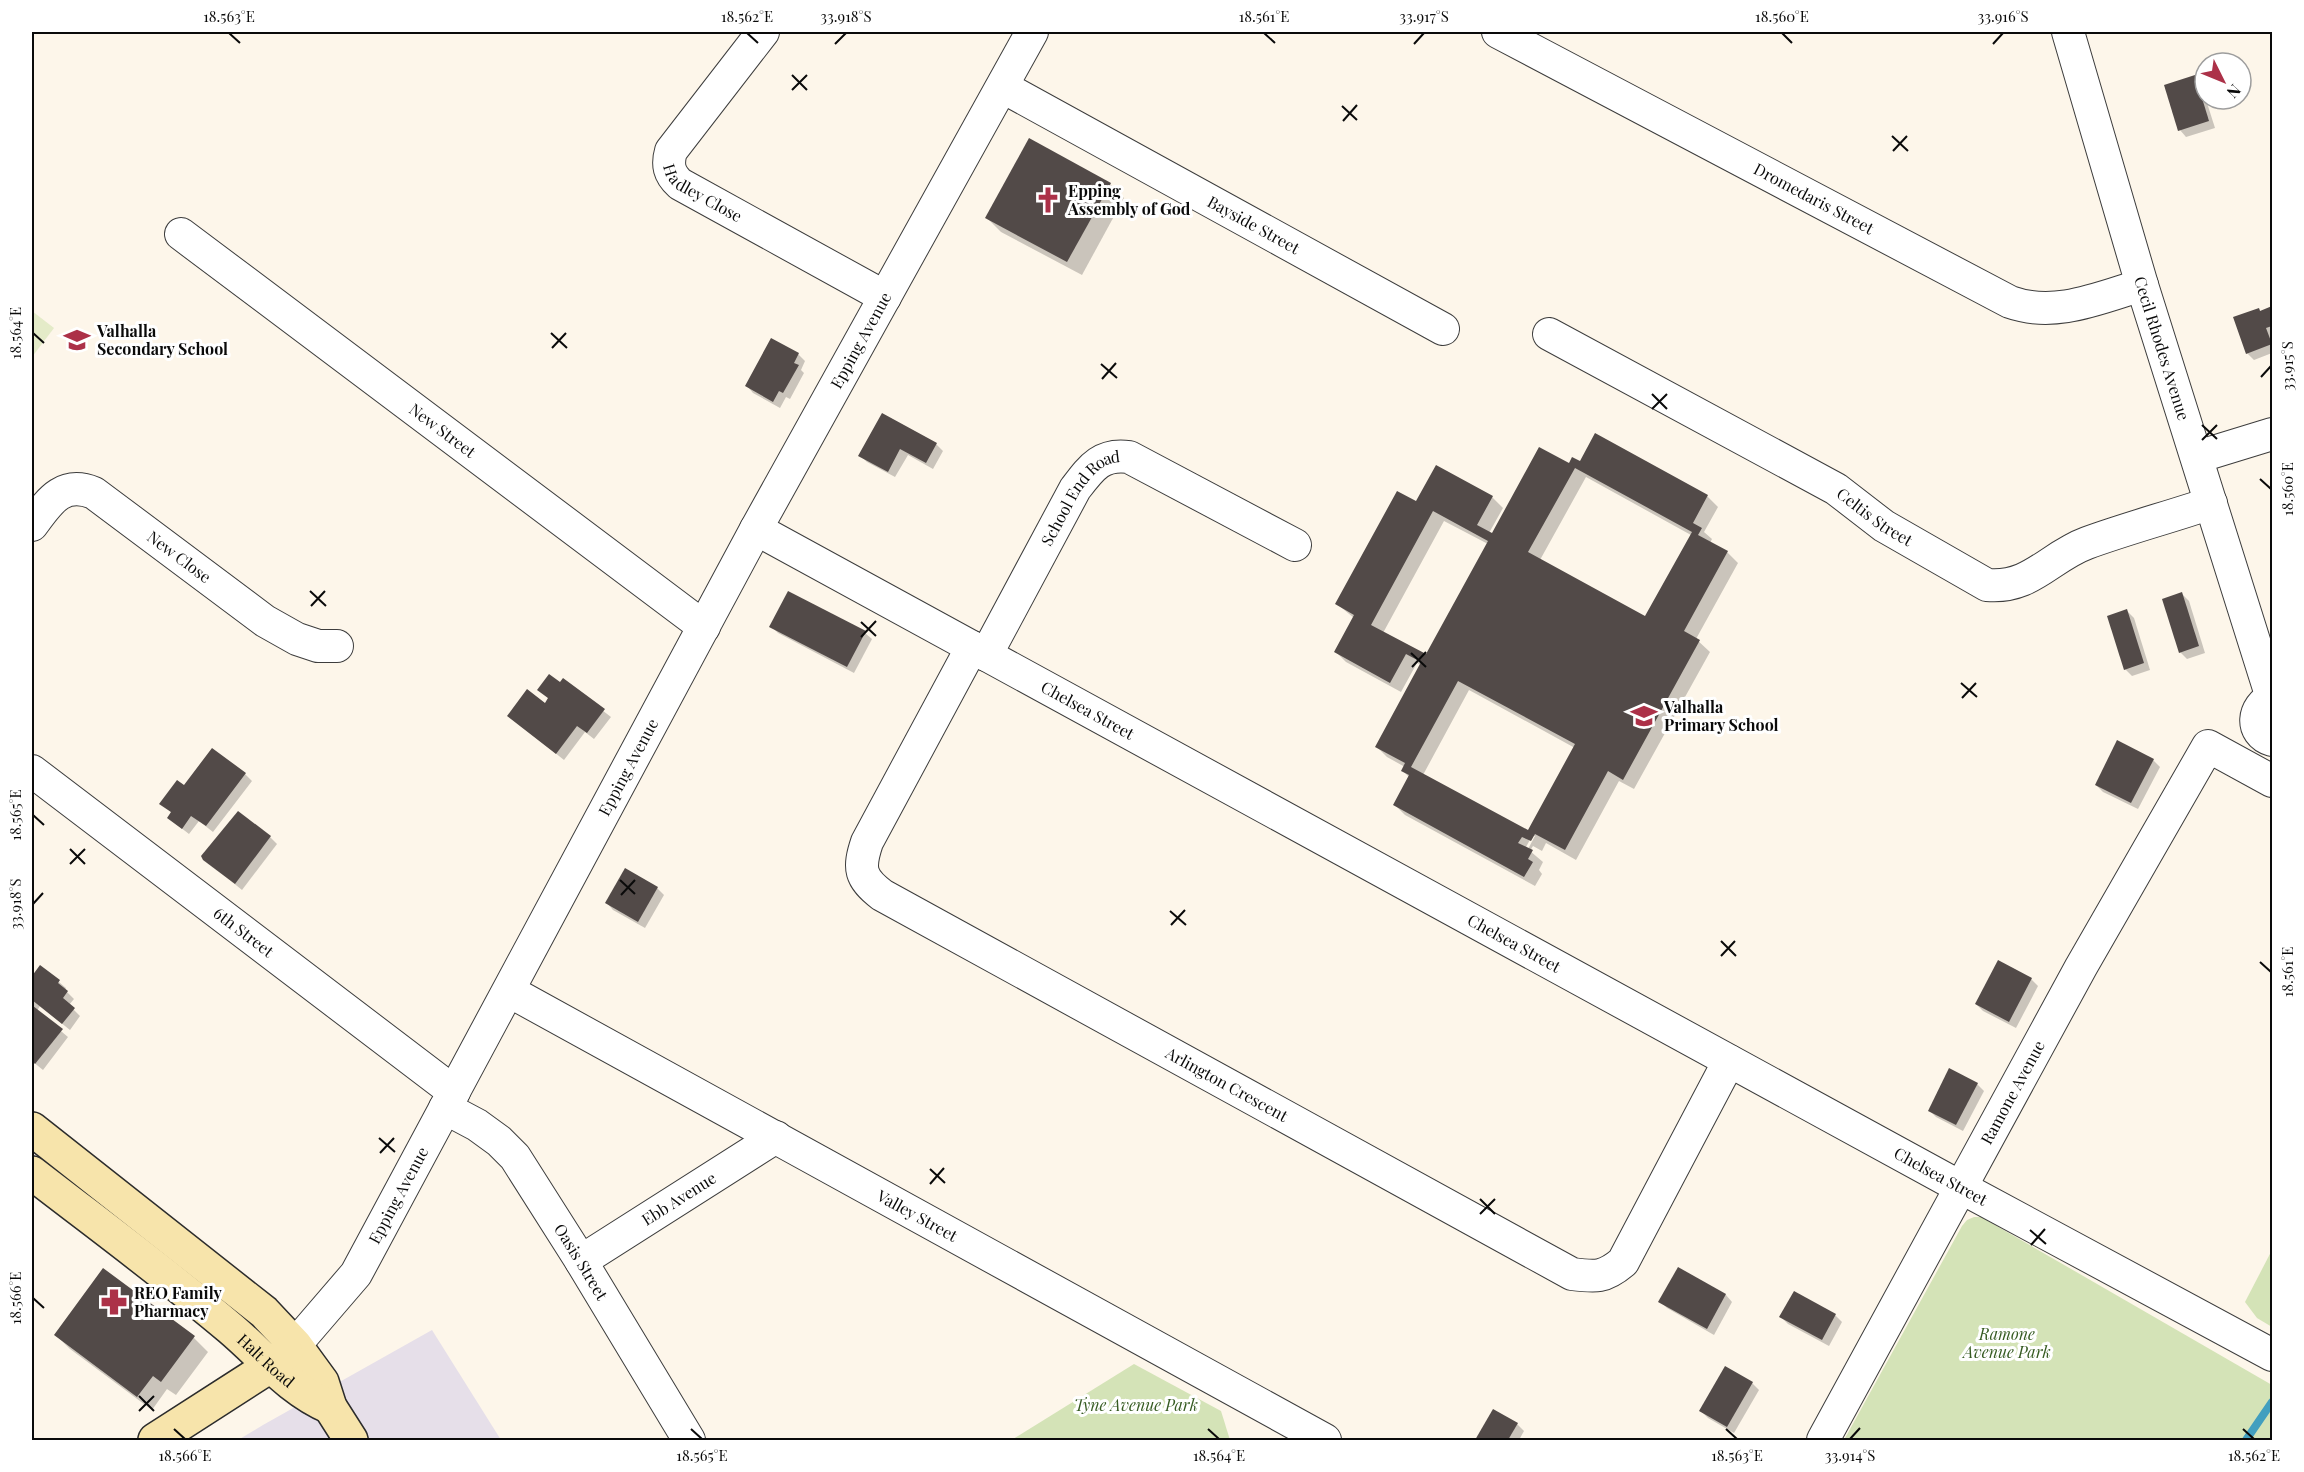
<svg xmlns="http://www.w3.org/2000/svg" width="2304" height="1472" viewBox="0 0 2304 1472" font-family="'Playfair Display',serif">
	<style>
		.industrial { fill: #e6dfe9 }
		.green { fill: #d4e3b7 }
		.pitch { fill: #e4ebc8 }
		.shadow { fill: #0003; fill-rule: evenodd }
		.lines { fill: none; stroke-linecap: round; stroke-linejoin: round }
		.stream { stroke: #429fbf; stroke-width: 8 }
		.building { fill: #524a48; fill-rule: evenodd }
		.street-casing { stroke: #3d3d3d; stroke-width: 34 }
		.secondary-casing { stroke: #2c2c2c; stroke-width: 36 }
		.street { stroke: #fff; stroke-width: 32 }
		.secondary { stroke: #f7e4ab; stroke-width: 33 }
		.ticks { fill: none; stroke: #0a0a0a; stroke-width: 2 }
		.labels { text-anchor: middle; stroke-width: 6; stroke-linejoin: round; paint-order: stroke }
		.street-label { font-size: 16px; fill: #0a0a0a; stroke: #fff }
		.poi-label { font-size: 16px; font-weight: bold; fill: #0a0a0a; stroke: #fff; text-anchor: start }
		.park-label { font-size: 16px; font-style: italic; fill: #365b22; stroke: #fff }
		.neatline { fill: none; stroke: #0a0a0a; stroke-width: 2 }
		.ticks-label { font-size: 15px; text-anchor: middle; fill: #0a0a0a }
	</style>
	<rect width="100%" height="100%" fill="#fdf6ea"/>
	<!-- industrial -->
	<polygon class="industrial" points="432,1330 501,1440 238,1440 263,1425"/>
	<!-- green -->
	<g class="green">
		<polygon points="1974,1217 1981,1217 1988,1221 2272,1385 2272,1440 1844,1440 1962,1226 1967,1220"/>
		<polygon points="2272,1250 2272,1327 2257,1318 2245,1302"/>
		<polygon points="1134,1364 1221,1411 1230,1440 1014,1440 1013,1439"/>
	</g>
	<!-- pitch -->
	<polygon class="pitch" points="32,311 54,328 32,357"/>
	<!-- shadow -->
	<g class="shadow">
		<polygon points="2194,77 2201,84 2215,128 2186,137 2180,130 2166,86"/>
		<polygon points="1110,184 1124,198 1082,275 1001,232 987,218"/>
		<polygon points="2272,308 2272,353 2254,360 2247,353 2259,309 2261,312"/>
		<polygon points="772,340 798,354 805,361 801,370 804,373 790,399 786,397 780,408 753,393 747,386"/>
		<polygon points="882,415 936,444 943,451 933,469 908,455 895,477 867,462 860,455"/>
		<path d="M1569 465 1707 496 1718 507 1704 532 1712 539 1710 543 1727 552 1738 563 1696 639 1710 652 1634 789 1619 781 1576 860 1546 843 1542 851 1533 846 1530 851 1543 862 1539 870 1542 874 1535 886 1405 815 1395 805 1409 777 1403 771 1405 767 1387 757 1377 747 1421 665 1417 663 1401 692 1346 662 1335 651 1354 618 1337 604 1417 503 1492 497 1503 508 1489 533 1493 535ZM1586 477 1691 535 1646 618 1540 560ZM1444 521 1488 544 1427 656 1383 633ZM1469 690 1575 748 1529 832 1423 775ZM1532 836H1535L1528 849 1526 847Z"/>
		<polygon points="2182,594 2189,601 2205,653 2187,659 2180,652"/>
		<polygon points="2127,611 2134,618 2150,670 2132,676 2125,669"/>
		<polygon points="771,626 865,633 872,639 854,673 778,633"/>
		<polygon points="563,680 611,717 594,739 585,732 564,760 509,716 545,705 549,699 539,690 560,684"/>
		<polygon points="2153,760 2160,767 2138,809 2103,792 2096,785"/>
		<polygon points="245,774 252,781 213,832 199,821 189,834 176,824 172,813 161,803 185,788"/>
		<polygon points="270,837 277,844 242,890 204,859"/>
		<polygon points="657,888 664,895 645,928 613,910 607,903"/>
		<polygon points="1999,962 2031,979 2038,986 2016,1028 1983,1011 1976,1004"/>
		<polygon points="41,967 66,988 65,990 74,999 69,1005 80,1016 70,1030 40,1006 37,1011 68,1037 43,1070 32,1061 32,978"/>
		<polygon points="1977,1084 1984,1091 1963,1131 1936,1117 1929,1110"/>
		<polygon points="1679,1269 1726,1295 1732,1302 1714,1335 1667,1308 1660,1301"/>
		<polygon points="104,1270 194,1338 208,1352 176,1395 167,1389 152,1410 70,1349 56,1335"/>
		<polygon points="1835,1315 1842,1322 1829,1346 1788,1324 1781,1317"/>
		<polygon points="1752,1383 1759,1390 1734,1433 1708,1418 1701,1411"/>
		<polygon points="1493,1411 1517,1424 1524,1431 1519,1440 1477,1440"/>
	</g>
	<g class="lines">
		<!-- stream -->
		<polyline class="stream" points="2246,1440 2272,1402"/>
	</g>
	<!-- building -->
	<g class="building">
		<polygon points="2195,75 2209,121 2178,131 2164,85"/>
		<polygon points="1029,138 1111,183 1067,262 985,218"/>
		<polygon points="2272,306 2272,326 2266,328 2272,344 2246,354 2233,317 2259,308 2260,311"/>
		<polygon points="771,338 799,353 794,363 799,365 783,393 779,391 773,402 745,386"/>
		<polygon points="882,413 937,443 926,463 900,449 888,472 858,456"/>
		<path d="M1595 433 1708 495 1693 523 1702 528 1698 535 1728 551 1684 631 1700 640 1623 780 1608 771 1565 850 1535 834 1531 841 1522 837 1518 843 1533 850 1528 859 1533 862 1524 877 1393 805 1409 775 1401 771 1405 763 1375 747 1421 662 1406 654 1390 683 1334 652 1354 615 1335 604 1397 491 1416 501 1436 465 1493 496 1477 525 1492 533 1539 447 1569 463 1572 457 1580 461ZM1575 468 1692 532 1645 616 1528 552ZM1433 511 1488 541 1426 654 1371 625ZM1458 681 1575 744 1528 830 1411 767Z"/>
		<polygon points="788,591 866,631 847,667 769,627"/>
		<polygon points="2182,592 2199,646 2179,653 2162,599"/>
		<polygon points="2127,609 2144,663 2124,670 2107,616"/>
		<polygon points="549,674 560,682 563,678 605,709 587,733 577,726 556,754 507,716 527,689 545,703 548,698 537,690"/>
		<polygon points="2117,740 2154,759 2131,803 2095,785"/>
		<polygon points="212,748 246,773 206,826 191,816 182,829 167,818 171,812 159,804 177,780 184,785"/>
		<polygon points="238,811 271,836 235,884 203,860 201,856"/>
		<polygon points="625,868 658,887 638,922 605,903"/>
		<polygon points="1998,960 2032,978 2009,1022 1975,1004"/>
		<polygon points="40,965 60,980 58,983 68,991 63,998 75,1008 62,1024 32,1000 32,976"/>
		<polygon points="33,1006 63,1029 35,1064 32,1061 32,1008"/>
		<polygon points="1949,1068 1978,1083 1956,1125 1928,1111"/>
		<polygon points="1678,1267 1726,1294 1707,1329 1658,1302"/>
		<polygon points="103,1268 195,1336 161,1382 153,1376 137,1397 54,1335"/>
		<polygon points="1794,1291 1836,1314 1822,1340 1779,1317"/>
		<polygon points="1725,1366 1753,1382 1727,1427 1699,1411"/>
		<polygon points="1493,1409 1518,1423 1508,1440 1475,1440"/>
	</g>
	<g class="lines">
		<!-- street casing -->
		<g class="street-casing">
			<g id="street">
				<path id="s1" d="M763 32 671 151C667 165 669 174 680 184L885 297"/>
				<path id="s2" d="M1498 32 2010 302C2055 318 2099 298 2142 285"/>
				<path id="s3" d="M2068 32 2142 285 2272 698"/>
				<path id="s4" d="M1003 87 1443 329"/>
				<path id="s5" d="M181 234 704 627"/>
				<path id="s6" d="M1549 334 1836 489 1884 526 1987 585C2031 589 2049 557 2087 543 2128 528 2170 517 2211 503"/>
				<polyline points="2197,457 2272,434"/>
				<path id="s7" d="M32 525C49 502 62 480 94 493L265 621 297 639 318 646H337"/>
				<path id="s8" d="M756 529 1962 1188 2272 1355"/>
				<path id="s9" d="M972 647 867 842C858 869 860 878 882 895L1572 1274C1596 1277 1604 1278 1623 1262L1729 1061"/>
				<path id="s10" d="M986 655 1075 489C1091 468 1101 453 1129 457L1295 545"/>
				<path d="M2272 698C2253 706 2249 733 2272 740"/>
				<path id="s11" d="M32 771 454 1092"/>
				<path id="s12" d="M509 991 1325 1440"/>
				<path id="s13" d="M445 1108 477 1125 499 1141 515 1157 581 1261 689 1440"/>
				<path id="s14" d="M581 1261 776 1137"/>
				<path id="s15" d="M295 1345 356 1274 756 529 1032 32"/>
				<path id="s16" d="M1823 1440 2081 967 2208 746 2272 781"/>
			</g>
		</g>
		<!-- secondary casing -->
		<g class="secondary-casing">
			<g id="secondary">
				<polyline points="32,1129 264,1312 295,1345 322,1382 330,1407 351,1440"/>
				<path id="s17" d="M32 1173C98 1224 166 1274 230 1328 263 1356 290 1390 330 1407"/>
				<polyline points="155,1440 270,1366 286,1353"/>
			</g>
		</g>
		<!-- street -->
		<use href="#street" class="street"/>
		<!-- secondary -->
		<use href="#secondary" class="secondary"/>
	</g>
	<!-- ticks -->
	<path class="ticks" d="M229 33 240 43M747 33 758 43M1264 33 1275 43M1782 33 1792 43M835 44 846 33M1414 44 1424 33M1993 44 2003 33M792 75 807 90M792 90 807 75M1342 106 1357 120M1343 121 1357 105M1892 136 1908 151M1893 151 1907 136M33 333 44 343M551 333 567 348M552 348 566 333M1101 364 1117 378M2261 377 2271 366M1102 379 1116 363M1652 394 1667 409M1652 409 1667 394M2202 425 2217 439M2202 440 2217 425M2260 479 2271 489M310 591 326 606M311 606 325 591M861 622 876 636M861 637 876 621M1411 653 1426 667M1412 667 1426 652M1961 683 1977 697M1962 698 1976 683M33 815 44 825M70 849 85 864M70 864 85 849M620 880 635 894M621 895 635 880M33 904 43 893M1170 911 1186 925M1171 925 1185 910M1721 941 1736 956M1721 956 1735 941M2260 962 2271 972M379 1138 395 1152M380 1153 394 1138M930 1169 945 1183M930 1184 944 1168M1480 1199 1495 1214M1480 1214 1495 1199M2030 1230 2046 1244M2031 1245 2045 1229M33 1298 44 1308M139 1396 154 1411M139 1411 154 1396M174 1429 185 1439M691 1429 702 1439M1208 1429 1219 1439M1726 1429 1737 1439M2243 1429 2254 1439M1850 1439 1860 1428"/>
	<!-- icons -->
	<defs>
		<g id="church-bare" transform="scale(2.07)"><path d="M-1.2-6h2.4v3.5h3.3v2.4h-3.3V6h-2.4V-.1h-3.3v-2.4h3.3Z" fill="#ac3148" stroke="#fff" stroke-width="2.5" paint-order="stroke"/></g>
		<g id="school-bare" transform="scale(2.07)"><path d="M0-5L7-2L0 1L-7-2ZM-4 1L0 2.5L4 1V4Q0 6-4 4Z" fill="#ac3148" stroke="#fff" stroke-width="2.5" paint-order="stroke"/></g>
		<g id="pharmacy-bare" transform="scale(2.07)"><path d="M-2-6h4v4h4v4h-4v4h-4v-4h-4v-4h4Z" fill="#ac3148" stroke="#fff" stroke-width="2.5" paint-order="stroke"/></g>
	</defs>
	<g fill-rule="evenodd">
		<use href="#church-bare" x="1048" y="200"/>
		<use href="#school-bare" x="77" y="340"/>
		<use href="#school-bare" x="1644" y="716"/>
		<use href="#pharmacy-bare" x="114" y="1302"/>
	</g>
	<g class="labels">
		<!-- street labels -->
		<g class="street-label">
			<text dy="6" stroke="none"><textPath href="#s1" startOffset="210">Hadley Close</textPath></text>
			<text dy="6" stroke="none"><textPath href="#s2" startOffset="357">Dromedaris Street</textPath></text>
			<text dy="6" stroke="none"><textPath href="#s4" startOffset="286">Bayside Street</textPath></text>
			<text dy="6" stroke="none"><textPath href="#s15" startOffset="1155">Epping Avenue</textPath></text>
			<text dy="6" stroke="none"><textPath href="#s3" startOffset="330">Cecil Rhodes Avenue</textPath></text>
			<text dy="6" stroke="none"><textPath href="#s5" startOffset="327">New Street</textPath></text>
			<text dy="6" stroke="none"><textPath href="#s10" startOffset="186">School End Road</textPath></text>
			<text dy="6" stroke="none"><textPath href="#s6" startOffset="374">Celtis Street</textPath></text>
			<text dy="6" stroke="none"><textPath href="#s7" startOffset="184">New Close</textPath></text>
			<text dy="6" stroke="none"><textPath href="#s8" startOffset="378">Chelsea Street</textPath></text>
			<text dy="6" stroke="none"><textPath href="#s15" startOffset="669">Epping Avenue</textPath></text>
			<text dy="6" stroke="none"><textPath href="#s11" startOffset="266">6th Street</textPath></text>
			<text dy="6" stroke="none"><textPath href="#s8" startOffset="864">Chelsea Street</textPath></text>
			<text dy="6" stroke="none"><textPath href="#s9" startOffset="676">Arlington Crescent</textPath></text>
			<text dy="6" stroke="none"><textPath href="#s16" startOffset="396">Ramone Avenue</textPath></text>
			<text dy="6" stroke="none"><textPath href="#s8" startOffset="1350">Chelsea Street</textPath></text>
			<text dy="6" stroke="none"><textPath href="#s15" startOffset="183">Epping Avenue</textPath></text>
			<text dy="6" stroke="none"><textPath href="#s14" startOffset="116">Ebb Avenue</textPath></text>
			<text dy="6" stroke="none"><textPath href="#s12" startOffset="466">Valley Street</textPath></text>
			<text dy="6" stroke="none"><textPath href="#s13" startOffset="210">Oasis Street</textPath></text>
			<text dy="6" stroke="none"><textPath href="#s17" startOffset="300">Halt Road</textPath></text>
		</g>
		<!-- poi labels -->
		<g class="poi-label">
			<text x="1068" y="197">Epping<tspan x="1068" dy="18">Assembly of God</tspan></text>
			<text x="97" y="337">Valhalla<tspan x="97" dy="18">Secondary School</tspan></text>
			<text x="1664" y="713">Valhalla<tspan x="1664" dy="18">Primary School</tspan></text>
			<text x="134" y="1299">REO Family<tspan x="134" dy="18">Pharmacy</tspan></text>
		</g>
		<!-- park labels -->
		<g class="park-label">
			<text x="2007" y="1340">Ramone<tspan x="2007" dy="18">Avenue Park</tspan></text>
			<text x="1136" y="1411">Tyne Avenue Park</text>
		</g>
	</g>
	<!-- border -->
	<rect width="2304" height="1472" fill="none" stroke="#ffffff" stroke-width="66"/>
	<!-- north arrow -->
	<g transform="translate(2223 81) rotate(133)"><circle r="28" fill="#ffffff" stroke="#9d9d9d" stroke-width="1.5"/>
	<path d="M0-4.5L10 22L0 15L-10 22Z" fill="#ac3148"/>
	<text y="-9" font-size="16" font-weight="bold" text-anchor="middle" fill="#0a0a0a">N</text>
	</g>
	<rect x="33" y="33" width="2238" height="1406" class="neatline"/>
	<g class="ticks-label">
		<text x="229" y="22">18.563°E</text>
		<text x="747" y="22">18.562°E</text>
		<text x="846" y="22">33.918°S</text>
		<text x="1264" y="22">18.561°E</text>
		<text x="1424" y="22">33.917°S</text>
		<text x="1782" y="22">18.560°E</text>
		<text x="2003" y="22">33.916°S</text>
		<text transform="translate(16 333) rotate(-90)" y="5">18.564°E</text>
		<text transform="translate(2288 366) rotate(-90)" y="5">33.915°S</text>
		<text transform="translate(2288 489) rotate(-90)" y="5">18.560°E</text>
		<text transform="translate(16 815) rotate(-90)" y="5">18.565°E</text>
		<text transform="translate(16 904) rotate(-90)" y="5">33.918°S</text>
		<text transform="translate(2288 972) rotate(-90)" y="5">18.561°E</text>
		<text transform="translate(16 1298) rotate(-90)" y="5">18.566°E</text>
		<text x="185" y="1461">18.566°E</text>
		<text x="702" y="1461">18.565°E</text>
		<text x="1219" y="1461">18.564°E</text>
		<text x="1737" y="1461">18.563°E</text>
		<text x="1850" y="1461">33.914°S</text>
		<text x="2254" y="1461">18.562°E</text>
	</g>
</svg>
